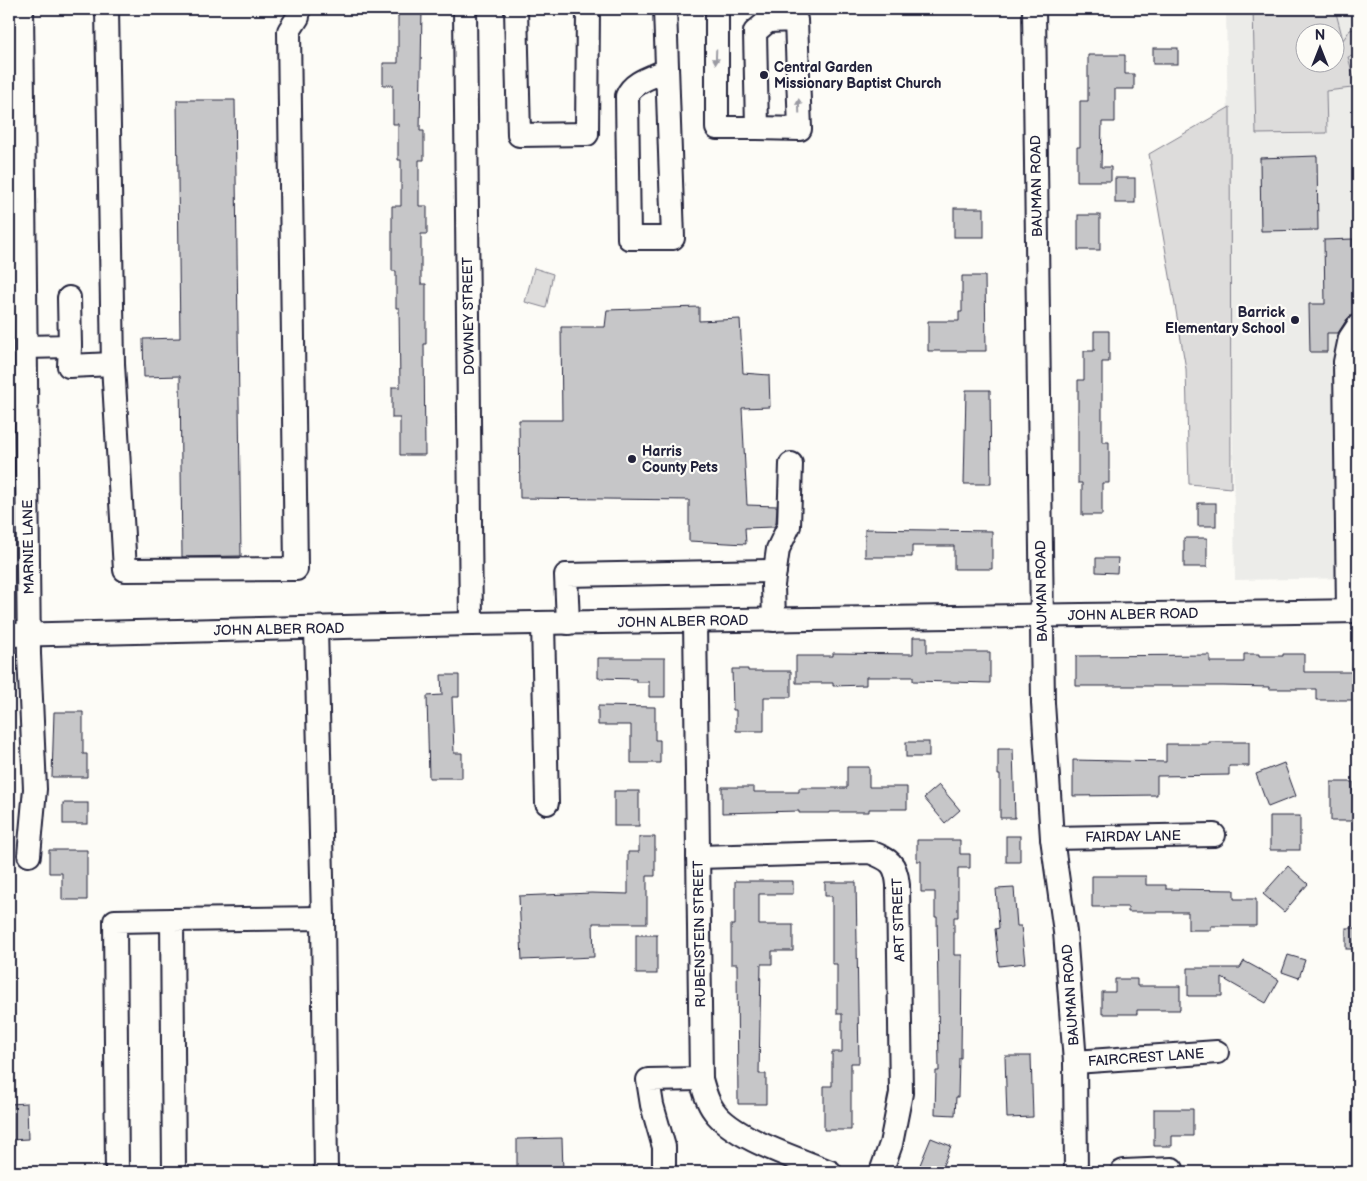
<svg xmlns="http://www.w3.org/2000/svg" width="1367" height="1181" viewBox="0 0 1367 1181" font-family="'Balsamiq Sans',sans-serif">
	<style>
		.built { fill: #ecece9; fill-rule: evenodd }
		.green { fill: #dddcdb; stroke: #807f8b; fill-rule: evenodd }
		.building { fill: #c6c6c8; stroke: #22223b }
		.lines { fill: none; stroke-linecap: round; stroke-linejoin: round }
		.minor-casing { stroke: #22223b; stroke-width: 26 }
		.minor { stroke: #fdfcf7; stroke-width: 22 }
		.oneway { fill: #9a9aa2 }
		.poi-dot { fill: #22223b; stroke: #fdfcf7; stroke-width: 2 }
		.labels { text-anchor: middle; stroke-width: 4.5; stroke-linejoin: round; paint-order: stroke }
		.poi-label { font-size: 14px; font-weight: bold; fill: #22223b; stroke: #fdfcf7; text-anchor: start }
		.street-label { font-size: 14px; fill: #22223b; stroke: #fdfcf7 }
	</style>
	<rect width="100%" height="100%" fill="#fdfcf7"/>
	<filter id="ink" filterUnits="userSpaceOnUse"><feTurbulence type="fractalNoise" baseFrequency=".02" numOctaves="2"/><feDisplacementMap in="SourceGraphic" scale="10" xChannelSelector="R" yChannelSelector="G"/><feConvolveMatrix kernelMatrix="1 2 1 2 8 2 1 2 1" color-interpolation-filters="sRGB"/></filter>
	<g filter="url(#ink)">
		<!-- built -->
		<path class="built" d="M1226 9H1358V578L1235 580ZM1304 32H1334V62H1304Z"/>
		<!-- green -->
		<g class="green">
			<path d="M1253 9H1335L1343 40 1350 30 1358 28V55L1348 57 1355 82 1352 88 1326 91 1327 133 1256 134ZM1304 32H1334V62H1304Z"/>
			<polygon points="1230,107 1231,488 1189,484 1186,369 1149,154"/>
			<polygon points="534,268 553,274 546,308 525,302"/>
		</g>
		<!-- building -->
		<g class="building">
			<polygon points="398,9 422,9 420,131 424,131 424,160 419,160 419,206 427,206 427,234 421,234 421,284 426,284 426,344 424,344 425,455 400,455 400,418 392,418 392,387 400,387 399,308 396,308 396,271 392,271 392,206 401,206 401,160 398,160 398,124 393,124 393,85 383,85 383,63 398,63"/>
			<rect x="1153" y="48" width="25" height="16"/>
			<polygon points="1088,55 1125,55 1125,74 1134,74 1134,89 1115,89 1115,122 1102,122 1101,167 1111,167 1111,181 1077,181 1077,147 1080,147 1080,101 1088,101"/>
			<polygon points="177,100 235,100 241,556 182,557 180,376 144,377 143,339 180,338"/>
			<polygon points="1317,156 1318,230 1261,231 1260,158"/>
			<rect x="1115" y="178" width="20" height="25"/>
			<rect x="954" y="208" width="30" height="29"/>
			<rect x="1078" y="215" width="22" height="35"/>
			<polygon points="1353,239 1354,314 1347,319 1338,333 1327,333 1327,352 1310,352 1309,304 1325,304 1324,240"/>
			<polygon points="962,276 985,276 986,351 928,351 928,321 959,321 959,312 962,312"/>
			<polygon points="699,307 699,321 740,319 743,373 769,375 770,407 742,408 747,505 777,506 776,523 774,527 745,528 746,544 689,541 689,500 520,498 519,420 562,420 561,327 605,327 607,310"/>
			<polygon points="1094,331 1109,331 1109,362 1102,362 1102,442 1109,442 1109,483 1102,483 1102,515 1082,515 1082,483 1078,483 1078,380 1084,380 1084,351 1094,351"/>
			<polygon points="966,390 990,390 991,484 964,484"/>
			<rect x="1198" y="503" width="18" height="23"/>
			<polygon points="865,529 992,531 992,569 954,569 954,546 912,546 912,557 865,557"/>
			<rect x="1184" y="538" width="23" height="29"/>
			<polygon points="1096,558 1118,558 1117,573 1096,572"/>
			<polygon points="913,637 927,637 927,652 990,652 990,683 913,681 913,677 866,677 866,685 833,686 833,683 796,683 796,656 833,656 833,653 913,654"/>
			<polygon points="1244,654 1259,654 1259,656 1283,656 1283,654 1304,654 1304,672 1354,672 1353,700 1316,700 1316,689 1269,689 1269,687 1223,686 1076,686 1076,656 1210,655 1210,662 1244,662"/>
			<polygon points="598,658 665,658 665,697 649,697 649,682 636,682 636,679 598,678"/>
			<polygon points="732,669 748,669 748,671 791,671 791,697 764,697 764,731 736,731 736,710 733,710"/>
			<polygon points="441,675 459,675 459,697 452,697 454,753 462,753 462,778 429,778 427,696 442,695"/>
			<polygon points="598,706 655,707 655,740 660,740 660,763 631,763 631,725 598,725"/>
			<polygon points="54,712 83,712 83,754 87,754 87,777 52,777"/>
			<rect x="906" y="742" width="23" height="15"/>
			<polygon points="1209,742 1249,742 1249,766 1229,766 1229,775 1157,776 1157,795 1073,796 1073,760 1166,762 1166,744 1209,744"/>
			<polygon points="998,749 1013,749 1015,818 1000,818 1000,775 998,775"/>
			<polygon points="1284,763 1296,796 1268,807 1256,774"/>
			<polygon points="847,767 869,767 869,787 907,787 907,809 869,809 869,812 829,812 829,813 799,813 799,811 722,813 722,787 754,787 754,792 799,792 799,788 847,788"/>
			<polygon points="1331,782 1353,782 1353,791 1358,791 1358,821 1331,821"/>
			<polygon points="939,785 960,810 945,823 924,798"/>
			<rect x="614" y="791" width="25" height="35"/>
			<rect x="63" y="803" width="25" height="21"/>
			<rect x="1270" y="816" width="30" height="34"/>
			<rect x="1006" y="836" width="14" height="26"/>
			<polygon points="639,837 655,837 655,876 647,876 647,923 593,923 594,957 522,960 519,896 591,893 628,894 628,852 639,852"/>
			<polygon points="917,840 960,840 960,854 970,854 970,868 958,868 958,917 954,917 954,955 962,955 961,1058 959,1058 958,1097 956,1097 955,1115 935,1114 936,1071 939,1071 937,917 935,917 935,892 921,892 921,861 917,861"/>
			<polygon points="49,850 87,850 87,900 62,900 62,873 49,873"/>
			<polygon points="1288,866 1308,884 1284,912 1263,894"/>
			<polygon points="1092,876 1146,876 1146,885 1166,885 1166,889 1234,890 1234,899 1256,899 1256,926 1211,926 1211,930 1188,930 1188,912 1128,912 1128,907 1092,907"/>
			<polygon points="735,881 793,881 793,894 759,894 759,925 793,925 793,951 772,951 772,964 761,964 759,1074 766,1074 766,1104 738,1104 737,964 731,964 731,925 735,925"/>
			<polygon points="825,882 856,882 859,1063 851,1063 851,1130 824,1130 824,1086 832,1086 832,1052 842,1052 842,1014 837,1014 837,964 832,964 832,896 825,896"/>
			<polygon points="1014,888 1017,926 1021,926 1025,963 999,966 995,929 999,928 996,889"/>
			<rect x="1346" y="928" width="12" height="21"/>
			<rect x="636" y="935" width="21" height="39"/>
			<polygon points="1288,955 1305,960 1299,978 1282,972"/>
			<polygon points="1244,961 1279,980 1266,1003 1222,978 1222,996 1188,996 1188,968 1240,968"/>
			<polygon points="1115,979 1137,979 1137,986 1180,986 1180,1010 1137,1010 1137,1014 1102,1014 1102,992 1115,992"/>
			<polygon points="1005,1056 1031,1056 1033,1117 1007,1118"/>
			<polygon points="27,1103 28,1139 9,1140 9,1104"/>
			<polygon points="1154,1109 1193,1109 1193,1136 1172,1136 1172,1146 1154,1146"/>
			<polygon points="562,1138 563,1172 517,1172 517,1139"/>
			<polygon points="931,1138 951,1146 940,1172 917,1172"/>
		</g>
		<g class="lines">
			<!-- minor casing -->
			<g class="minor-casing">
				<g id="minor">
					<polyline points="22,9 29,654 35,789 29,855"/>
					<polyline points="107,9 113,364 125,570 296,569 289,31 298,17 298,9"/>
					<polyline points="465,9 471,624"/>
					<polyline points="516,9 519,135 587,134 588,9"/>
					<path d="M665 9 673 238H629L627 96C633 81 653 77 667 70"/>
					<polyline points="717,9 717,128 757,128 755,32 768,21 767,9"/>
					<polyline points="1034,9 1043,703 1052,838 1065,932 1075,1062 1076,1172"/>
					<polyline points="757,128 800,129 796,20 768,21"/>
					<polyline points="70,346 69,366 113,364"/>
					<polyline points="26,347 70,346 69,298"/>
					<polyline points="1348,611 1345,362 1350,338 1358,326"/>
					<polyline points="774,620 773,585 778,549 789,526 791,464"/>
					<path d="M695 621 701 1079C704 1090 707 1102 714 1111 734 1139 797 1158 830 1172"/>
					<polyline points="543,623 547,803"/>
					<polyline points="568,623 566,575 775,571"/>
					<polyline points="316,628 323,918"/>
					<polyline points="9,635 471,624 1358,611"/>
					<polyline points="1052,838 1214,835"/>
					<path d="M698 857 870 852C890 860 896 863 898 885L901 1093 891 1144 881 1172"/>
					<polyline points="1075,1062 1217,1052"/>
					<polyline points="117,1172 115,921 172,920"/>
					<polyline points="174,1172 172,920 323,918 326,1172"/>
					<polyline points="664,1172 664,1147 652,1105 648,1080 701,1079"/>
					<polyline points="1122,1172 1124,1171 1172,1169 1172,1172"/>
				</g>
			</g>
			<!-- minor -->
			<use href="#minor" class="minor"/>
		</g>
		<!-- one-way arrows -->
		<defs><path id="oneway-solid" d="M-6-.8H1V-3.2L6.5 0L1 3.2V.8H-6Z" transform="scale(1.25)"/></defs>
		<g class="oneway">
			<use href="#oneway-solid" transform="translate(716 57) rotate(92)"/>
			<use href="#oneway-solid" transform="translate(799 106) rotate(-92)"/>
		</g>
	</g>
	<!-- markers -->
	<g class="poi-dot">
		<circle cx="764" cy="75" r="5"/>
		<circle cx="1295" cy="320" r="5"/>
		<circle cx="632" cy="459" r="5"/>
	</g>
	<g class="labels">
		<!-- poi labels -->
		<g class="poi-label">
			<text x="774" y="72">Central Garden<tspan x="774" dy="16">Missionary Baptist Church</tspan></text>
			<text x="1285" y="317" text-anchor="end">Barrick<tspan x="1285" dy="16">Elementary School</tspan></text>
			<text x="642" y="456">Harris<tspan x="642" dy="16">County Pets</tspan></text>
		</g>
		<!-- street labels -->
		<g class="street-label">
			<text transform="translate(1036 186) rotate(-91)" y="5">BAUMAN ROAD</text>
			<text transform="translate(468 316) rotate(-91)" y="5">DOWNEY STREET</text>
			<text transform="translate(28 547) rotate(-91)" y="5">MARNIE LANE</text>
			<text transform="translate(1041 591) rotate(-91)" y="5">BAUMAN ROAD</text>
			<text transform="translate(1133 614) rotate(-1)" y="5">JOHN ALBER ROAD</text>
			<text transform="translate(683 621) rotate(-1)" y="5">JOHN ALBER ROAD</text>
			<text transform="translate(279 629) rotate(-1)" y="5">JOHN ALBER ROAD</text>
			<text transform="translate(1133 836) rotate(-1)" y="5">FAIRDAY LANE</text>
			<text transform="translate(898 920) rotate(-92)" y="5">ART STREET</text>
			<text transform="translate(699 934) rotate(-91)" y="5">RUBENSTEIN STREET</text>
			<text transform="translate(1070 995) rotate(-94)" y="5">BAUMAN ROAD</text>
			<text transform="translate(1146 1057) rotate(-4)" y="5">FAIRCREST LANE</text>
		</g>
	</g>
	<!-- margin -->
	<rect width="1367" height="1181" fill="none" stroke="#fdfcf7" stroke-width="30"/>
	<rect x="15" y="15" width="1337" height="1151" fill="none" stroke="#22223b" stroke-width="2" filter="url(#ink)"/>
	<!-- north arrow -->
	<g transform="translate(1320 48)"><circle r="24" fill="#fdfcf7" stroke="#a5a5ac"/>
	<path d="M0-4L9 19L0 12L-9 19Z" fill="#22223b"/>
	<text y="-8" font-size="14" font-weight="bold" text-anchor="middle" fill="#22223b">N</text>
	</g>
</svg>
